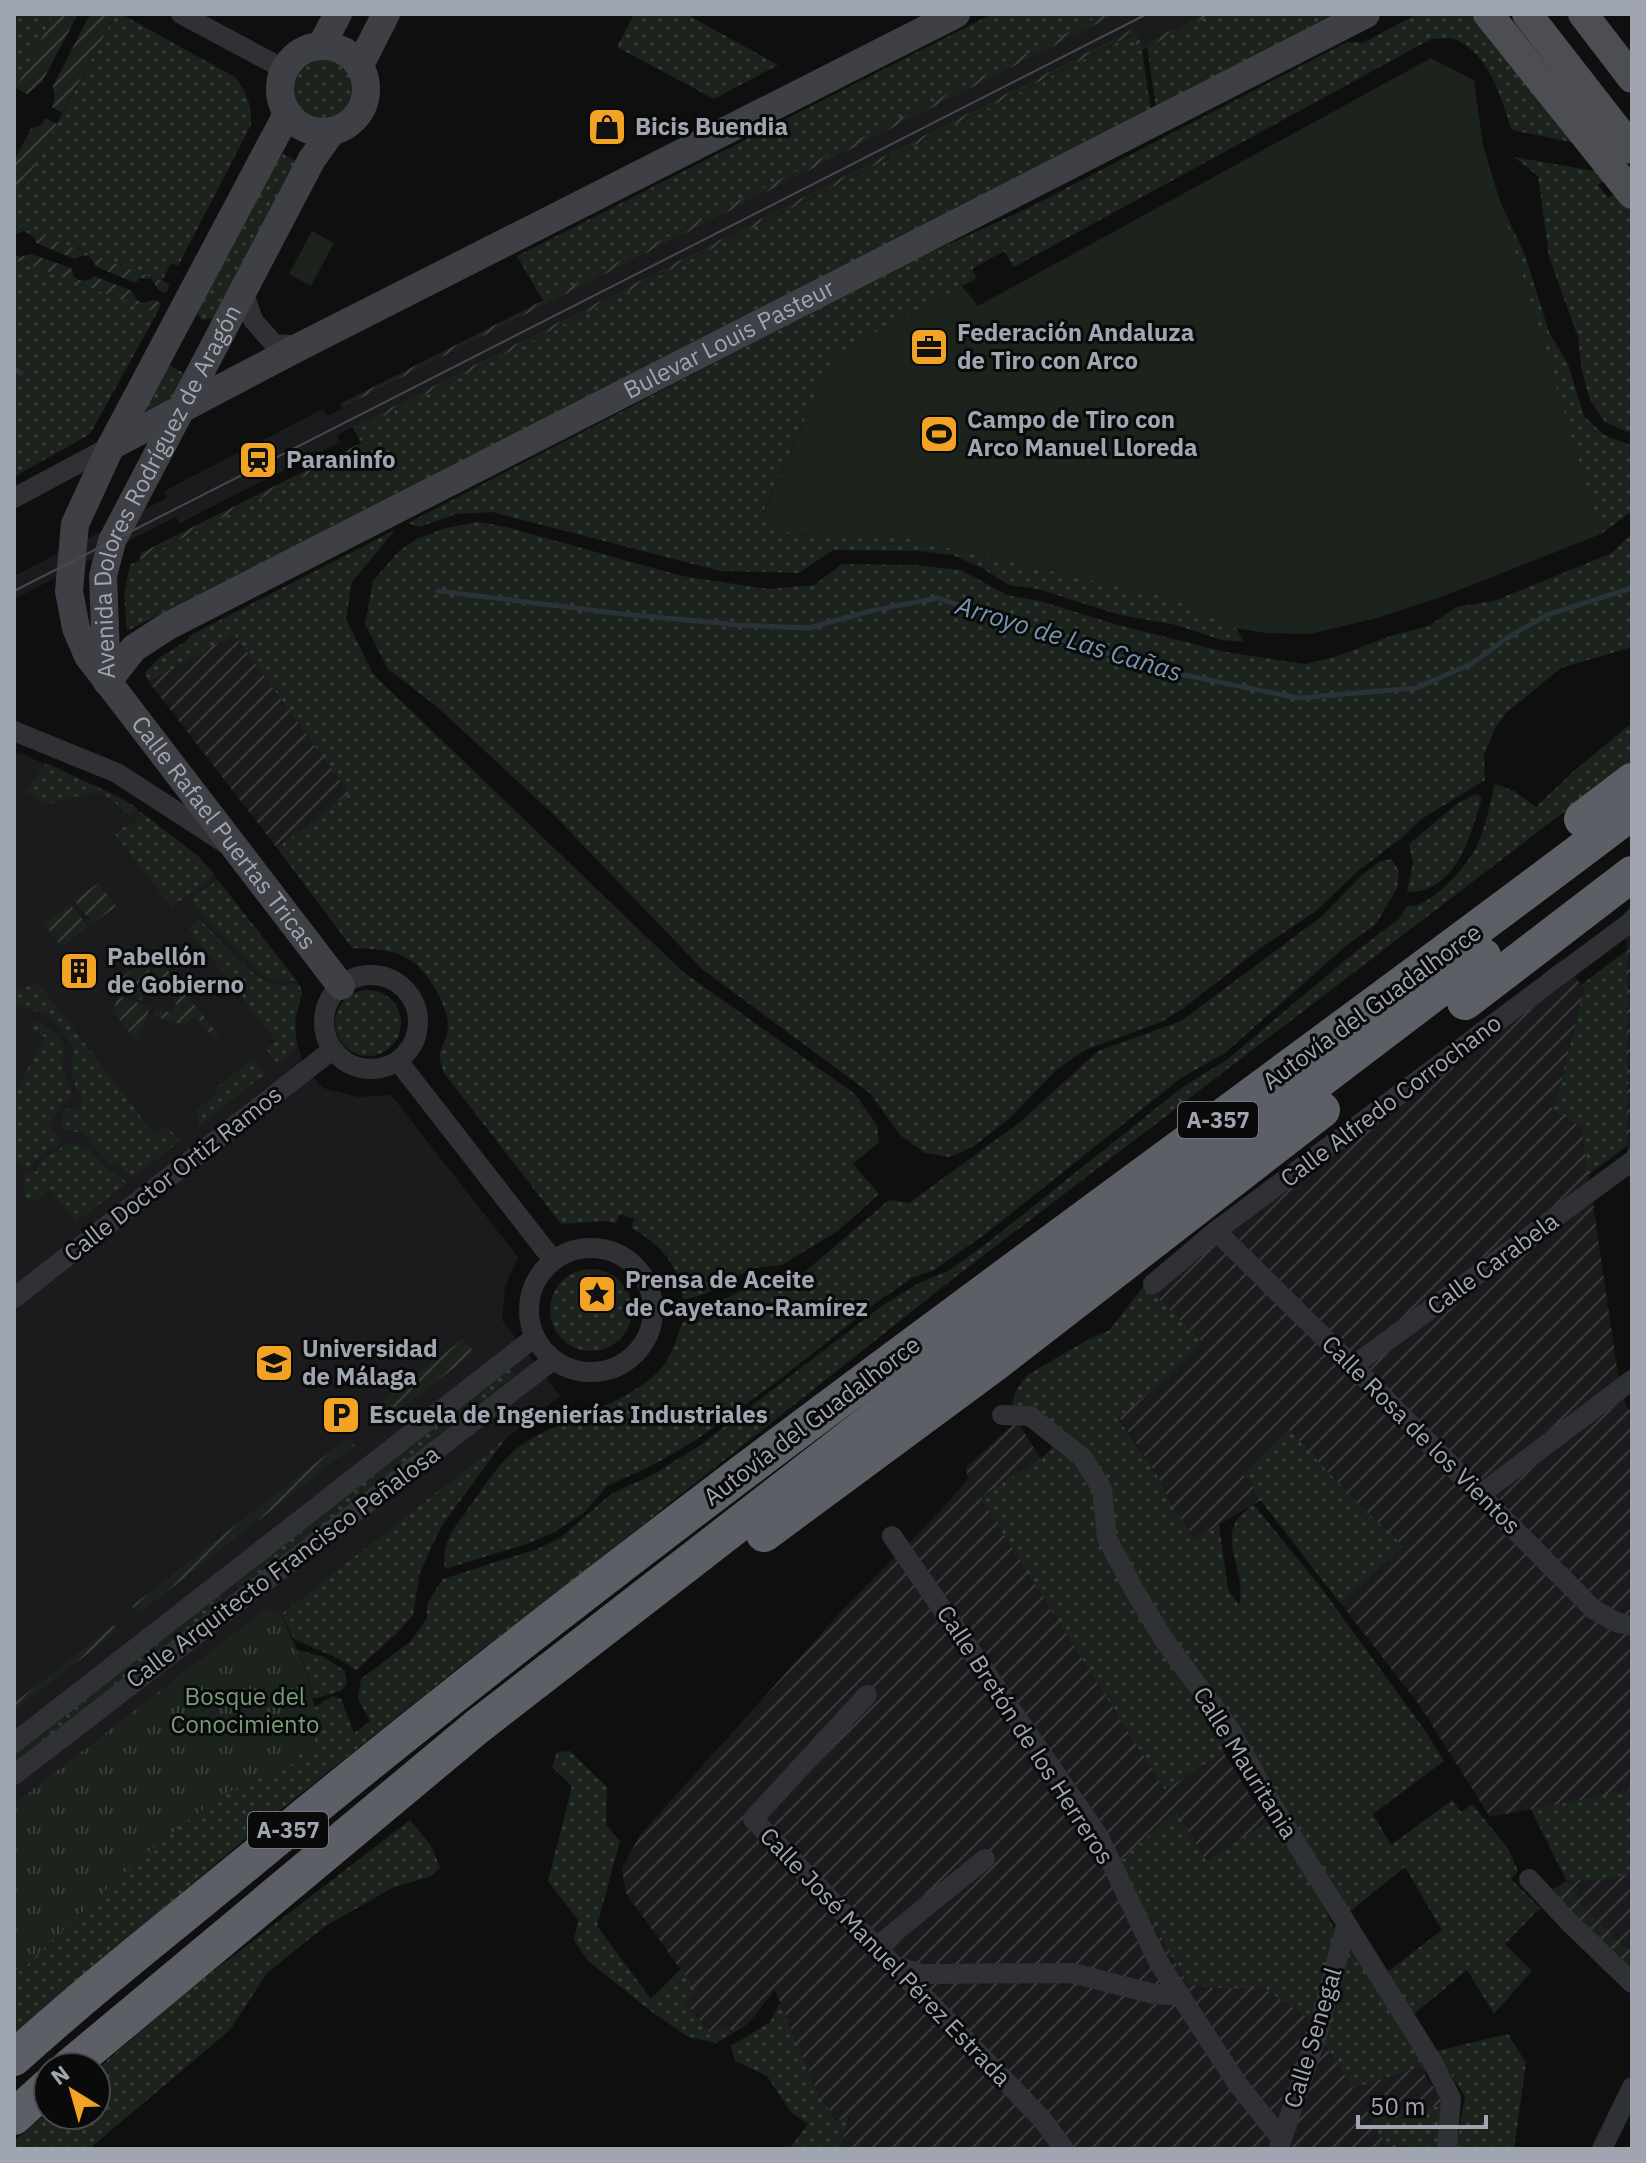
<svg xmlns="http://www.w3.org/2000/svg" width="1646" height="2163" viewBox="0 0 1646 2163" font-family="'IBM Plex Sans',sans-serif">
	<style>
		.built { fill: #1b1b1d }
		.industrial { fill: url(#industrial-furrows) }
		.grass { fill: url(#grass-dots) }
		.park { fill: url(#park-tufts) }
		.garden { fill: url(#garden-furrows) }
		.pitch { fill: #1b231c }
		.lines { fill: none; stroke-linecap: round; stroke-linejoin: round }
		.stream { stroke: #283238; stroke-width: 5 }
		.street { stroke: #303135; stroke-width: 20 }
		.secondary { stroke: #3e4045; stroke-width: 28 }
		.primary { stroke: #4c4e54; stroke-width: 30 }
		.highway { stroke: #5c5f66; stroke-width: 36 }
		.tram { stroke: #47494e; stroke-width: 2 }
		.labels { text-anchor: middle; stroke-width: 6; stroke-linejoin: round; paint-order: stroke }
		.shield { fill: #0a0a0b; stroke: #72777f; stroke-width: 2 }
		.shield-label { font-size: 22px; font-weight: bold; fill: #9fa6b1 }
		.poi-label { font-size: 24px; font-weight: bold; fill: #9fa6b1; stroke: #0a0a0b; text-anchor: start }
		.street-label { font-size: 24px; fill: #9fa6b1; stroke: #0a0a0b }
		.park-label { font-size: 24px; fill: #769d76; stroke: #0a0a0b }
		.water-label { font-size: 26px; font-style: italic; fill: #7596ae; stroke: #0a0a0b }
	</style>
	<defs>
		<pattern id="industrial-furrows" width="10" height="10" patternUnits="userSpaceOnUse" patternTransform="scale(2)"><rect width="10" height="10" fill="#1b1b1d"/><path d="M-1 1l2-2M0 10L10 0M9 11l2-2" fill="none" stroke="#39393b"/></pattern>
		<pattern id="grass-dots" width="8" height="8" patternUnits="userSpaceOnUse" patternTransform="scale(2)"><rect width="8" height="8" fill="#1b231c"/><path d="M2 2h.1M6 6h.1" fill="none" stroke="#39403b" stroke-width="1.8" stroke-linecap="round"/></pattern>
		<pattern id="park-tufts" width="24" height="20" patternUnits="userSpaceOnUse" patternTransform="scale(2)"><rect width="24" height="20" fill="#1b231c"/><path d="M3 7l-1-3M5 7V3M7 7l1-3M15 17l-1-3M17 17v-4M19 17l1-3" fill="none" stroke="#39403b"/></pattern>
		<pattern id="garden-furrows" width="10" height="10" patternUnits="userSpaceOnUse" patternTransform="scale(2)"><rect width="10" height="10" fill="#1b231c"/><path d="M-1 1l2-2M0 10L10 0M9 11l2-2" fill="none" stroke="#39403b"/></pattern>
	</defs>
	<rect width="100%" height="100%" fill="#0f0f10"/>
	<!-- built -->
	<g class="built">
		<polygon points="1116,14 1203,14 1141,45 1133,29 337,435 340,442 180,523 176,517 14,599 14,576 167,498 164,491 323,409 327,416"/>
		<polygon points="14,753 25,755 123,799 198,856 299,984 302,992 295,1020 296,1038 304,1068 323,1088 358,1097 391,1095 518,1257 505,1287 502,1320 560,1396 281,1614 309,1677 314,1708 74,1917 14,1977"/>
	</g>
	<!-- industrial -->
	<g class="industrial">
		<polygon points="234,633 349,793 277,848 149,682"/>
		<polygon points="1632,907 1632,1213 1627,1146 1627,1084 1630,1081 1627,1077 1627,950 1624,913"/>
		<polygon points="1562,960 1584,989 1556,1102 1551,1107 1582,1128 1618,1375 1626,1405 1632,1413 1632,1952 1585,1910 1567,1881 1531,1809 1490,1817 1420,1706 1261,1500 1195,1539 1172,1506 1157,1475 1084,1364 1144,1285 1142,1281 1213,1221"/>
		<polygon points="1017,1421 1267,1822 1206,1861 1353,2087 1420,2067 1441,2099 1442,2109 1432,2149 840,2149 849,2116 837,2123 816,2089 775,1990 748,2024 710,2033 685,2002 697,1993 626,1893 622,1868 640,1835 838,1615 942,1509 968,1479 966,1467"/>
	</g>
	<!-- grass -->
	<g class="grass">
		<polygon points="14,14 54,14 14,92"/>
		<path d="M116 14H121L235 77C247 93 252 105 251 125L178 266 171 263 162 281 14 225V203Z"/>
		<polygon points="634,14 686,14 778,65 714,99 617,47"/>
		<polygon points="992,14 1101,16 543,301 517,256"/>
		<polygon points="1212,14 1338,14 1156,108 1147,47"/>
		<path d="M1417 14H1472L1580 144 1512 130C1501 99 1490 55 1457 40 1450 37 1439 39 1431 39L1014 267 1004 251 972 269 977 278 834 355 763 512 793 536 861 533 906 538 1170 598 1236 628 1244 642 1222 640 1176 625 1120 615 1038 589 1009 585 982 568 953 555 919 551 833 550 799 573 720 571 492 512 456 514 419 527 408 523 897 268 1032 206 1347 42 1363 43Z"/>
		<polygon points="1132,35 1140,51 1142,50 1151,111 127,631 124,596 130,565 366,445 358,429"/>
		<circle cx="324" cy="92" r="32"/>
		<polygon points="277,151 299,162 218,317 202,320 195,311"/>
		<polygon points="1514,157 1600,172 1605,179 1598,185 1608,198 1616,193 1632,213 1632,434 1605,422 1590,400 1582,371 1578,337 1549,257 1538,176"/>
		<polygon points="1498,197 1525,255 1549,332 1568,364 1584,416 1604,435 1632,446 1632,511 1601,534"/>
		<polygon points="14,259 157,313 90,434 14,477"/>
		<polygon points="165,363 187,375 171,404 151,415 144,407"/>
		<polygon points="479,522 506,527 682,576 768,589 814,585 842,564 914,565 961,570 1007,595 1040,601 1118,625 1225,652 1305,664 1335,657 1393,635 1429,626 1456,607 1494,601 1610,554 1632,534 1632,647 1561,668 1506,713 1496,727 1484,754 1485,780 1420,820 1404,836 1358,871 1316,911 1262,947 1181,1010 1161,1022 1085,1050 1056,1070 1009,1119 974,1146 950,1157 925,1153 900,1135 871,1094 702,969 552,813 435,705 388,669 365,624 373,581 399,551 417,539 445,528"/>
		<path d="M395 530 352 582 346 619 373 674 683 972 855 1094 877 1125 879 1142 853 1164 879 1194 839 1230 782 1265 753 1268 705 1294 683 1300C680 1266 660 1243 631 1228L634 1219 620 1214 616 1223 605 1221 561 1224 444 1073C434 1047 446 1049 448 1026 448 1016 443 1004 439 996 418 954 396 949 352 948L277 848 349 793 234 634 149 682 145 673 159 658 185 642 191 635Z"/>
		<path d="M1632 723V760L954 1278 578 1576 453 1672 263 1824 14 2034V1977L30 1960 81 1860 315 1745 314 1708 332 1696 341 1699 354 1733 370 1721 358 1698 361 1679 411 1641 427 1618V1603L443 1579 537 1549 560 1538 611 1494 656 1473 699 1446 883 1305 921 1282 948 1271 987 1243 1184 1086 1228 1059 1355 952 1399 919 1407 906C1420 907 1431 898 1441 890 1482 853 1482 835 1495 784L1514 791 1536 807 1575 770Z"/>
		<path d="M46 763 123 799 138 809 130 816C123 810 112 799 105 795 95 789 61 801 48 804L25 792Z"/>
		<path d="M1476 794 1482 797C1471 835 1457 893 1407 892L1413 863 1409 844 1458 803Z"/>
		<polygon points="141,812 198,856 215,875 171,907 115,834 124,827 132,825"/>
		<path d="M1391 859 1399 871 1397 888 1376 924 1347 945 1225 1053 1181 1078 984 1235 934 1270 912 1278 877 1302 779 1380 696 1440 653 1465 607 1486 584 1513 554 1532 530 1543 445 1569C442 1541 452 1531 468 1509 484 1487 500 1459 523 1444 565 1416 621 1408 658 1372 671 1359 676 1340 682 1323L754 1283 794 1281 889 1200 909 1203 1019 1123 1098 1051 1181 1021 1321 917 1362 875 1379 862Z"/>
		<polygon points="218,880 297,981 270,978 258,969 190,900"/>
		<path d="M199 919C218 937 244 971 267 982 277 987 288 985 299 984L302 992 295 1020 297 1046 278 1064 266 1049 276 1041 188 928Z"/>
		<polygon points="1627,950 1627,1077 1630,1082 1627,1084 1627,1146 1588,1175 1582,1128 1550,1107 1556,1102 1584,989 1581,985"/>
		<path d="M37 982 155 1135 167 1126 180 1141 132 1178 121 1166 109 1163 82 1133 61 1129 64 1109 80 1108 83 1098C69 1082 72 1066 73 1047L50 1015 14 1005V989L21 990Z"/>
		<circle cx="368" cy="1023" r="33"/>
		<path d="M38 1022C54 1030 73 1045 61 1064L72 1094 70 1099 63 1102 50 1124 53 1132 61 1138 59 1145 45 1151 27 1169 14 1162V1094L45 1037 30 1029 33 1023Z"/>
		<polygon points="253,1059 265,1074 199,1126 196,1111 218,1093 215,1089"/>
		<path d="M66 1144C91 1145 89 1151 105 1167 112 1173 120 1175 127 1183L76 1222 50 1189 33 1202 25 1196 23 1173 36 1172 41 1162Z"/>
		<circle cx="591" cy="1310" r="41"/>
		<path d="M1145 1285 1202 1341 1168 1377 1118 1418 1157 1475 1172 1506 1195 1539 1219 1525 1228 1589 1239 1605C1249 1568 1208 1531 1254 1505L1319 1585 1424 1729 1444 1761 1373 1814 1391 1845 1452 1800 1461 1812 1472 1804 1509 1850 1518 1871 1511 1879 1540 1908 1505 1944 1532 1971 1494 2014 1467 1970 1413 2015 1386 1973 1442 1930 1405 1867 1348 1913 1233 1746 1165 1790 980 1497 1041 1459 1054 1446 1032 1411 1012 1405 1015 1392 1026 1376 1087 1340 1110 1330Z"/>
		<polygon points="510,1368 515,1375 240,1590 234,1583"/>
		<polygon points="1289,1430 1362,1508 1404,1546 1340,1603 1255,1493 1251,1479 1241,1475"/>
		<polygon points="506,1438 441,1527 420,1572 413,1615 397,1633 356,1670 339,1659 294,1639 281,1614"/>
		<polygon points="218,1595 224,1602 14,1766 14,1754"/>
		<polygon points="298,1650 324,1657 345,1671 347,1683 341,1691 313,1699 309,1677"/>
		<polygon points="570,1751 607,1787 606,1825 620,1841 597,1926 651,1999 681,1969 698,1993 685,2002 709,2032 748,2024 716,2043 688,2037 651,2011 588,1961 574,1940 578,1920 548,1881 572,1786 552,1767 557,1752"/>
		<polygon points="1632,1790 1632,1873 1608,1879 1567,1881 1531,1809"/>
		<polygon points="1177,1812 1206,1861 1267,1822 1319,1890 1330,1921 1348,1950 1352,1950 1427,2064 1425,2074 1420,2067 1353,2088 1308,2018 1265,1989 1213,1988 1188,1984 1118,1862"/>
		<polygon points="410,1820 430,1844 440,1867 432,1876 392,1888 324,1927 267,1973 230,2030 89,2149 14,2149 14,2141 48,2112 48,2115 96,2115 96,2070 185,1993"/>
		<polygon points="780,2003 816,2089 836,2122 849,2115 840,2149 789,2149 808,2124 791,2112 767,2076 735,2061 731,2046 770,2022"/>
		<polygon points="1508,2034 1526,2063 1514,2149 1456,2149 1465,2097 1436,2051"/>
		<polygon points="1440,2106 1442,2149 1385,2144 1368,2113"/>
	</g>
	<!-- park -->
	<path class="park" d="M267 1608 280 1614C298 1648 327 1714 312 1752L301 1753 295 1763 221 1795 135 1862 14 1977V1804Z"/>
	<!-- garden -->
	<g class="garden">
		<polygon points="54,14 78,14 42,82 27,94 16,88"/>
		<polygon points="90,14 116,14 62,113 52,107 55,98 53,86"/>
		<polygon points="1104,14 1116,14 342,408 340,404"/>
		<polygon points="1203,14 1212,14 1140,51 1131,35 358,429 366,445 139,560 141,553 361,443 353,427 1133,29 1142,45"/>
		<polygon points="45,118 57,124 14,203 14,160 31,129 42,124"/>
		<polygon points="14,225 162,281 170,284 166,293 158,290 152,279 140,278 135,283 97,267 90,257 84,255 75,259 36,243 34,237 24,231 14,235"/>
		<path d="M14 254 20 257 31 254 71 268 75 278C82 282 88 282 94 276L132 291 137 300 142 303 154 300 161 303 157 313 14 259Z"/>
		<polygon points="98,883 116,906 93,924 75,901"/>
		<polygon points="70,904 88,927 62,947 44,924"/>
		<polygon points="154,953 141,1000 108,988"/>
		<polygon points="157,957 221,1038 212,1036 196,1016 184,1025 153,1016 156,1009 173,1013 180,992 150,982"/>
		<polygon points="118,996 150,1007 137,1042 113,1011"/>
		<polygon points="463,1339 474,1352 385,1422 374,1408"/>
		<polygon points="349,1437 355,1445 138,1614 132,1606"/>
		<polygon points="114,1625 118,1630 14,1711 14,1703"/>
		<polygon points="1567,1881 1586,1910 1632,1952 1632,1974 1550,1891"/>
	</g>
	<!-- pitch -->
	<g class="pitch">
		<polygon points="1431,58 1474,80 1483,145 1601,534 1444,596 1377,618 1310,634 1265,633 1236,628 1170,598 906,538 861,533 793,536 763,513 834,355 962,286 978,306"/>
		<polygon points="312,231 334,243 311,286 289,274"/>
	</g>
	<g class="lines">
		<!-- stream -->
		<g class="stream">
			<polyline points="14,369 21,373"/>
			<polyline points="438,591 623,614 739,625 809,628 870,611 938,598 1054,638 1179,674 1298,698 1416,688 1471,664 1507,638 1547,615 1632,588"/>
		</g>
		<!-- street -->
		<g class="street">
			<polyline points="181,14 284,69"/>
			<polyline points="243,290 253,320 274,344 301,346"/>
			<polyline points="14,498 111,446"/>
			<polyline points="14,731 117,773 228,845"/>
			<circle cx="371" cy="1022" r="47"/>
			<polyline points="398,1061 553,1260"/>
			<polyline points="1216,1231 1353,1366 1593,1609 1616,1622 1632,1626"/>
			<circle cx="591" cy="1310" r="62"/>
			<polyline points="1153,1284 1216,1231 1632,921"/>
			<polyline points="14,1298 332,1050"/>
			<polyline points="1353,1366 1632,1161"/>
			<polyline points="1002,1415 1030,1416 1083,1458 1102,1489 1107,1538 1134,1590 1164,1640 1229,1728 1270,1801 1432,2061 1451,2098 1447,2149"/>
			<polyline points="1481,1494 1632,1380"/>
			<polyline points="892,1536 1099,1837 1159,1963 1239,2086 1281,2138"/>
			<polyline points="867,1695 753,1819 1042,2119 1064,2149"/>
			<polyline points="14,1743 535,1337"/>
			<polyline points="14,1775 553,1360"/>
			<polyline points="1529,1879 1568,1921 1632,1983"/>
			<polyline points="875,1948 985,1859"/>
			<polyline points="895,1966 923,1974 1072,1973 1154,1994 1181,1996"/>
			<polyline points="1279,2148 1319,2028 1346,1926"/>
			<polyline points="1602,2149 1632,2087"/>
		</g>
		<!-- secondary -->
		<g class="secondary">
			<polyline points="321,46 338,14"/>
			<circle cx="323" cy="89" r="43"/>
			<polyline points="360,65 386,14"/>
			<path id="s1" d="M287 114 111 446 75 524 69 591 76 628 88 656 341 986"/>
			<polyline points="111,446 301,346 956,14"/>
			<path id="s2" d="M107 681 103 576 112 541 312 159 332 131"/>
			<path id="s3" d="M107 682 134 648 168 626 1366 14"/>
		</g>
		<!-- primary -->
		<g class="primary">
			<polyline points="1488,14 1632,194"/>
			<polyline points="1527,14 1632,149"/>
			<polyline points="1583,14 1632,78"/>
		</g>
		<!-- highway -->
		<g class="highway">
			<polyline points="1582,819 1632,781"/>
			<polyline points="1465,1002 1632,874"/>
			<polyline points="764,1534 994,1364 1322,1110"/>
			<path d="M14 2058C98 1982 187 1913 274 1841 712 1479 1179 1155 1632 812"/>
			<polyline points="69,2067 478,1726 905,1395 1483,956"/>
			<polyline points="14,2117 48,2086"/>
		</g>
		<!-- tram -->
		<polyline class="tram" points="14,591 1147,14"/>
	</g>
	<!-- icons -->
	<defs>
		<g id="shop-square" transform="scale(2)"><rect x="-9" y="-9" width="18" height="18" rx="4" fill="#f3a323" stroke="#0a0a0b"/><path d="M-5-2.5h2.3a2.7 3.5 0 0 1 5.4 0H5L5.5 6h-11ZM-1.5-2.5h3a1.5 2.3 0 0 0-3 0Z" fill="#111"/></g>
		<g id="office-square" transform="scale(2)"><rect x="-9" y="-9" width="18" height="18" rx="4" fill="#f3a323" stroke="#0a0a0b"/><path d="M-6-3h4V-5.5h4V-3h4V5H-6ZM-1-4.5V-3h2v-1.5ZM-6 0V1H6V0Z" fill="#111"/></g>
		<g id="stadium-square" transform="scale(2)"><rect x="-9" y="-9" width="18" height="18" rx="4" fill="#f3a323" stroke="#0a0a0b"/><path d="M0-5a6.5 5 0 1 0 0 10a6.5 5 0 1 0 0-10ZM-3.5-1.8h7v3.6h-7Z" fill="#111"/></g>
		<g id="station-square" transform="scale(2)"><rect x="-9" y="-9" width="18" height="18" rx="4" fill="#f3a323" stroke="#0a0a0b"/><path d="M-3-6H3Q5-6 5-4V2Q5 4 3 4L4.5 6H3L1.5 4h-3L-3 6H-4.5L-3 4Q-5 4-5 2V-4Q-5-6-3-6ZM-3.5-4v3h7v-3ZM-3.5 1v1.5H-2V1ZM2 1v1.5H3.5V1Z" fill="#111"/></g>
		<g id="building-square" transform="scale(2)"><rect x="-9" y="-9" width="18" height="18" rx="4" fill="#f3a323" stroke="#0a0a0b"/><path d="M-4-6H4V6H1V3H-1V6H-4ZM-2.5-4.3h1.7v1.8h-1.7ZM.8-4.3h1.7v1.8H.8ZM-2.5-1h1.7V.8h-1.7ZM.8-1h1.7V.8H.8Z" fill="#111"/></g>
		<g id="sight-square" transform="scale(2)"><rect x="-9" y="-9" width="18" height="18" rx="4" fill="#f3a323" stroke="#0a0a0b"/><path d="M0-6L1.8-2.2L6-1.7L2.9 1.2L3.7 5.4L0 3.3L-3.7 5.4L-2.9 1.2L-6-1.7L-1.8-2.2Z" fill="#111"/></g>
		<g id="university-square" transform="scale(2)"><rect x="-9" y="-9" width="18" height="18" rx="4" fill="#f3a323" stroke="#0a0a0b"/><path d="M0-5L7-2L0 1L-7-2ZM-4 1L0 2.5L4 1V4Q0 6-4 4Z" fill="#111"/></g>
		<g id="parking-square" transform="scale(2)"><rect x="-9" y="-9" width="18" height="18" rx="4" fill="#f3a323" stroke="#0a0a0b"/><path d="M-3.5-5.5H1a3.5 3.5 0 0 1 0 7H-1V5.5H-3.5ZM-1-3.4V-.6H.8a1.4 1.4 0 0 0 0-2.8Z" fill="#111"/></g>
	</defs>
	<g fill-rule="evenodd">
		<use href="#shop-square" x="607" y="127"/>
		<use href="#office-square" x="929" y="347"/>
		<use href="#stadium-square" x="939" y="434"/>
		<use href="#station-square" x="258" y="460"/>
		<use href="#building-square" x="79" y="971"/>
		<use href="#sight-square" x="597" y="1294"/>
		<use href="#university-square" x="274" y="1363"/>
		<use href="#parking-square" x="341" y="1415"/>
	</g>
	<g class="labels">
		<!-- shield labels -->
		<g class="shield">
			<rect x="1178" y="1102" width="80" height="36" rx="6"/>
			<rect x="248" y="1812" width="80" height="36" rx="6"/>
		</g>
		<g class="shield-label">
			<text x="1218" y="1128">A-357</text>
			<text x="288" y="1838">A-357</text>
		</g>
		<!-- poi labels -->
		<g class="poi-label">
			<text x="635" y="135">Bicis Buendia</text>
			<text x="957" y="341">Federación Andaluza<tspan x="957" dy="28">de Tiro con Arco</tspan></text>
			<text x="967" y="428">Campo de Tiro con<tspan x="967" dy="28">Arco Manuel Lloreda</tspan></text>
			<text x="286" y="468">Paraninfo</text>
			<text x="107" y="965">Pabellón<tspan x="107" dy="28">de Gobierno</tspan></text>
			<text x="625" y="1288">Prensa de Aceite<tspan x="625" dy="28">de Cayetano-Ramírez</tspan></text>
			<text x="302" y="1357">Universidad<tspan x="302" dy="28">de Málaga</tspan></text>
			<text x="369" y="1423">Escuela de Ingenierías Industriales</text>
		</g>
		<!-- street labels -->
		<g class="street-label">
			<text dy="8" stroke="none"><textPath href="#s3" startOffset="714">Bulevar Louis Pasteur</textPath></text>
			<text dy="8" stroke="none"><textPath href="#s2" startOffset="204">Avenida Dolores Rodríguez de Aragón</textPath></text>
			<text dy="8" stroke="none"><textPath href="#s1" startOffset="820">Calle Rafael Puertas Tricas</textPath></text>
			<text transform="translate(1372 1007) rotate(-36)" y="8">Autovía del Guadalhorce</text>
			<text transform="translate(1391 1101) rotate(-37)" y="8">Calle Alfredo Corrochano</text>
			<text transform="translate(173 1174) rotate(-38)" y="8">Calle Doctor Ortiz Ramos</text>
			<text transform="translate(1493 1264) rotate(-36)" y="8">Calle Carabela</text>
			<text transform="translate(812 1421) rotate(-37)" y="8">Autovía del Guadalhorce</text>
			<text transform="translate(1421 1435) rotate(45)" y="8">Calle Rosa de los Vientos</text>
			<text transform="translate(283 1567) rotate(-37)" y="8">Calle Arquitecto Francisco Peñalosa</text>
			<text transform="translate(1025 1735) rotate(57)" y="8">Calle Bretón de los Herreros</text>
			<text transform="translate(1245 1763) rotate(58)" y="8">Calle Mauritania</text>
			<text transform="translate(885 1957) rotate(46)" y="8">Calle José Manuel Pérez Estrada</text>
			<text transform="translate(1313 2038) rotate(-73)" y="8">Calle Senegal</text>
		</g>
		<!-- park labels -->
		<g class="park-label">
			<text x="245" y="1705">Bosque del<tspan x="245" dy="28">Conocimiento</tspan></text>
		</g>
		<!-- water labels -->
		<g class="water-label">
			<text transform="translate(1069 639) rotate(17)" y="9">Arroyo de Las Cañas</text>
		</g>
	</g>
	<!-- border -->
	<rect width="1646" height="2163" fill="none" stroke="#9fa6b1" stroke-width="32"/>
	<!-- north arrow -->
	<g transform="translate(72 2091) rotate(323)"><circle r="38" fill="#0a0a0b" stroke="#46484d" stroke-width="2"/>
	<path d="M0-6L14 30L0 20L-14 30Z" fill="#f3a323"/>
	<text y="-12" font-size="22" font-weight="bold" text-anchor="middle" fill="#9fa6b1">N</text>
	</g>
	<!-- scale -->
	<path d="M1358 2115v12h128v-12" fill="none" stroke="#9fa6b1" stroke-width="4"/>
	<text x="1370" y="2115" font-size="24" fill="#9fa6b1" stroke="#0a0a0b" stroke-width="6" paint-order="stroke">50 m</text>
</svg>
